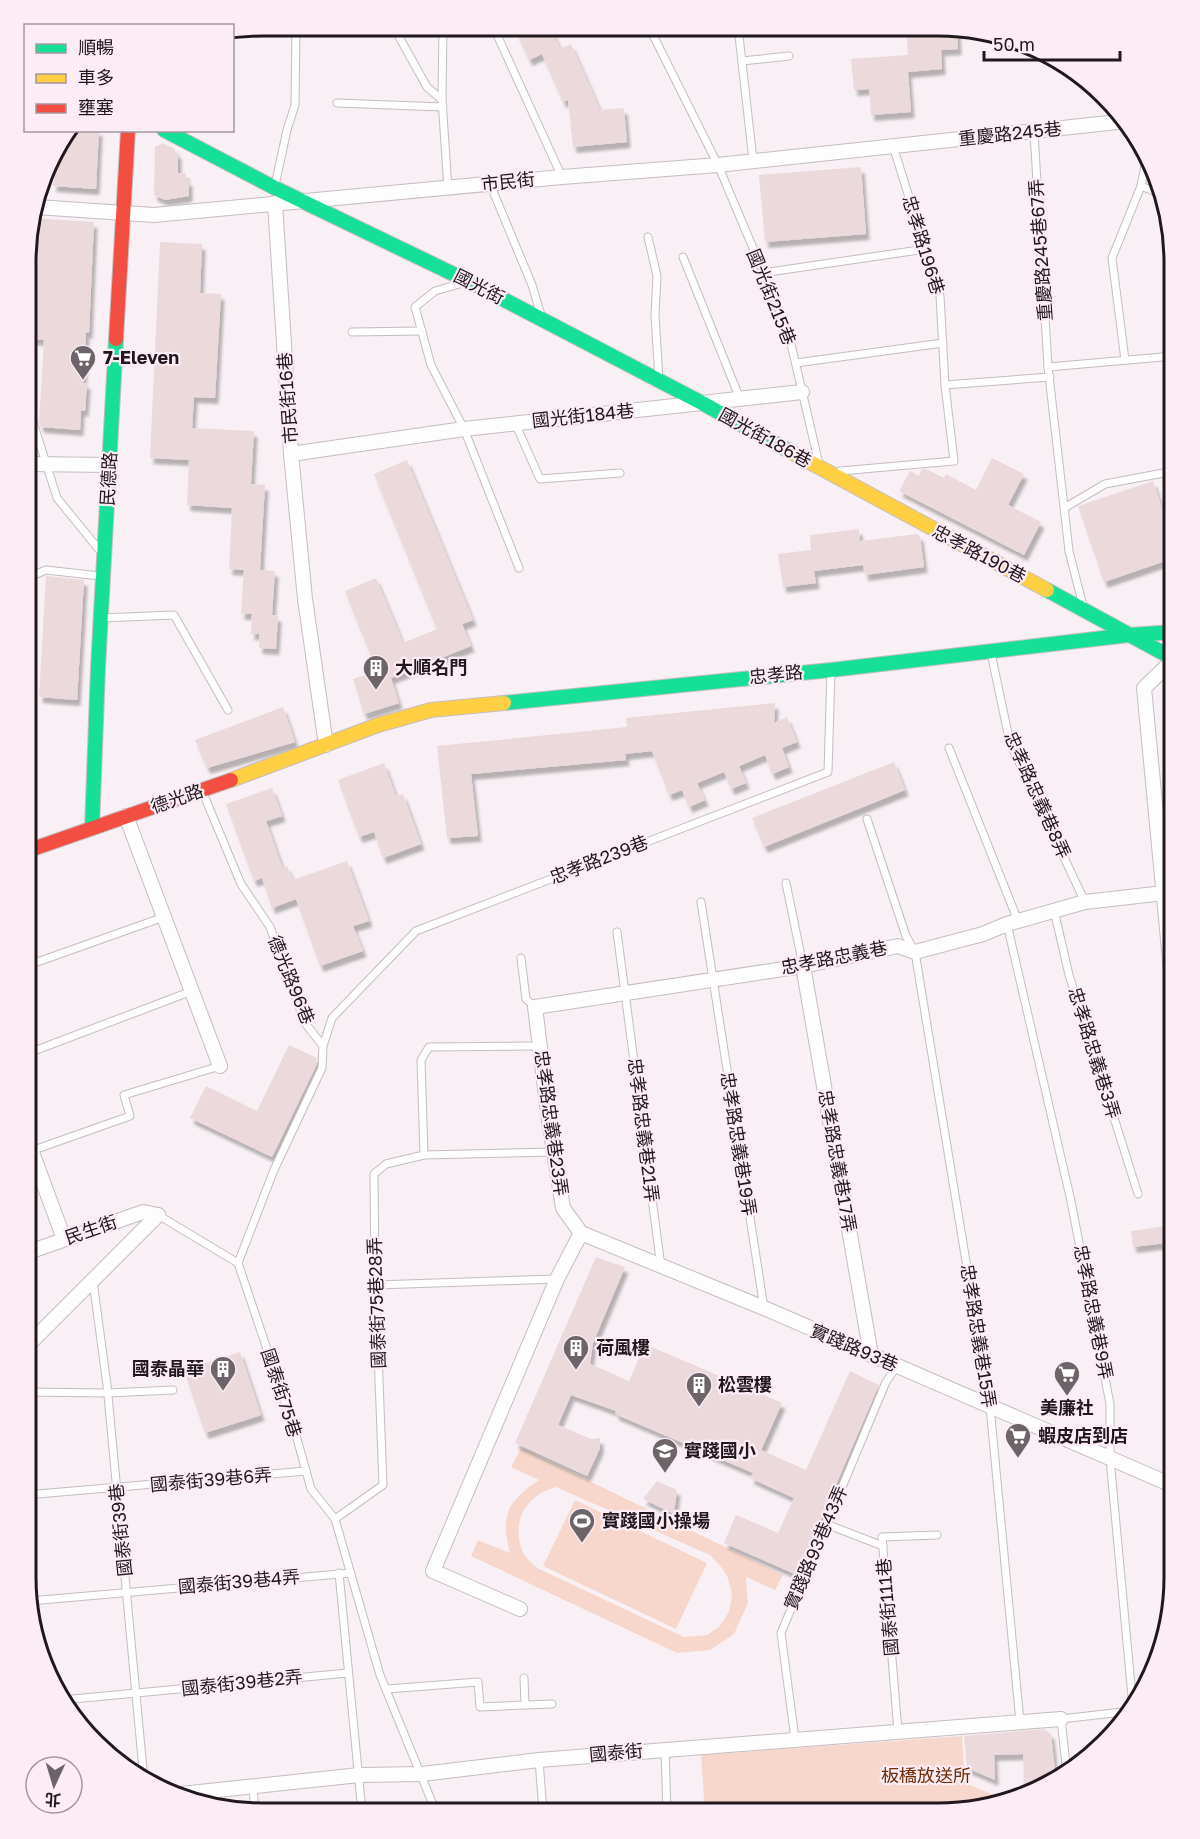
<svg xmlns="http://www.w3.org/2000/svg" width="1200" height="1839" viewBox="0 0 1200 1839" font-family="'Golos Text','Noto Sans TC',sans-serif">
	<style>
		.green { fill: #f7d7cb; fill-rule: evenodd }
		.building { fill: #ecd9dc; filter: url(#shadow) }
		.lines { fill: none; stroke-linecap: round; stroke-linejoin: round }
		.lane-casing { stroke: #c5bdc1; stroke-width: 9 }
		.street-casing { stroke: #c5bdc1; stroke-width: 16 }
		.fast-casing { stroke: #c5bdc1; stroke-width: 16 }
		.slow-casing { stroke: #c5bdc1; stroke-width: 16 }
		.jam-casing { stroke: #c5bdc1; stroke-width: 16 }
		.lane { stroke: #fefdfd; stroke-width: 7 }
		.street { stroke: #fefdfd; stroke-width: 14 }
		.fast { stroke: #16e098; stroke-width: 14 }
		.slow { stroke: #ffcf43; stroke-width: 14 }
		.jam { stroke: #f24e42; stroke-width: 14 }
		.labels { text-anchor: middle; stroke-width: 4.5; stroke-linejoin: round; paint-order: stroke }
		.street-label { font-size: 18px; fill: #21181d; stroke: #fcecf5 }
		.poi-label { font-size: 18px; font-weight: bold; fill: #21181d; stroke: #fcecf5; text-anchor: start }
		.park-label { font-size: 18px; fill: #6d2c05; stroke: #fcecf5 }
		.rim { fill: none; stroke: #21181d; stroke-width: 3 }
	</style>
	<defs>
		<filter id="shadow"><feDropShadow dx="3.5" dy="6" stdDeviation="1.5" flood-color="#0004"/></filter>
	</defs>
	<rect width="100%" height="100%" fill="#f8f0f4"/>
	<!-- green -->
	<g class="green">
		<path d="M521 1448 783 1575 775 1590 746 1577 748 1603 734 1634 710 1650 677 1653 471 1556 478 1540 510 1553C500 1515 507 1502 539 1480L511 1467ZM556 1487 710 1555 722 1568 728 1578 732 1595 729 1612 719 1627 707 1635 684 1637 537 1568C532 1563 524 1556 522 1550 511 1520 527 1495 556 1487Z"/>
		<polygon points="575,1500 707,1563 676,1629 543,1566"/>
		<polygon points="962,1736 965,1783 1006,1800 939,1813 705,1813 701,1755"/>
	</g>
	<!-- building -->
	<g class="building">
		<polygon points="514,26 550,26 560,49 571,44 600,110 624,108 627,142 573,147 568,100 563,102 542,54 529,60"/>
		<polygon points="906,27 957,28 958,49 941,50 942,69 908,72 911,112 871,115 869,89 854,90 851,59 908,55"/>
		<polygon points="68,130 99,130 96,189 53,186 55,169 49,169 57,144"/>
		<polygon points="163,143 175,149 175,152 178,153 178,173 186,173 185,180 189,180 189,196 165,200 154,195 155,147"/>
		<polygon points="861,167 866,234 765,242 759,175"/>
		<polygon points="32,218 94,222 89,333 86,332 83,383 87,383 85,411 81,410 80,430 41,427 39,423 44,340 30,339 34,260 28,260 28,230"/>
		<polygon points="160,242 202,244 200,293 221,294 215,398 194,397 192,428 254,431 251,484 265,485 260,570 275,571 272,615 278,616 276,649 259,648 259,634 251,634 252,614 241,614 244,570 229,569 232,508 187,505 189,460 150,458"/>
		<polygon points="992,458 1024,474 1008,505 1041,522 1024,555 899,491 910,471 919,476 922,469 926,469 944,478 946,474 976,490"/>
		<polygon points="407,460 473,620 462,624 471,646 391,678 399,703 364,714 353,679 377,671 345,591 376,578 403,643 437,629 374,474"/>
		<polygon points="1153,481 1174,544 1174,558 1104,582 1078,506"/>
		<polygon points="859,529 860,541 917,534 920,536 924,567 865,575 863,565 814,571 816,583 783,587 778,554 811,550 810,535"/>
		<polygon points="46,576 84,580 77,700 39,697"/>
		<polygon points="775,703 774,723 787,717 797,742 782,748 789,767 772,774 765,755 739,766 746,783 731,789 724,772 697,783 705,800 689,807 682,790 669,795 652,751 625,754 626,760 471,774 478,836 447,838 437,746 627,727 626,718"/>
		<polygon points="283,707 295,742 207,768 195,740"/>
		<polygon points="894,762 905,790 764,847 752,818"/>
		<polygon points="384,763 396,796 403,794 421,844 383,858 374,832 359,837 338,780"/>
		<polygon points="272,788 282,816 266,821 282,867 287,866 293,880 347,861 369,921 353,926 363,951 320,966 296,899 272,908 262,878 254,881 226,804"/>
		<polygon points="289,1045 317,1058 316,1066 272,1157 190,1118 206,1086 257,1111"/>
		<polygon points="1174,1225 1174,1242 1133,1247 1131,1231"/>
		<polygon points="596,1257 625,1267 593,1343 590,1364 629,1381 645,1344 782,1403 761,1450 806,1470 850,1371 879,1385 797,1575 724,1543 736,1515 778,1533 794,1498 750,1478 753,1473 615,1414 616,1411 571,1395 558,1425 591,1439 600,1438 600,1448 587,1476 515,1443"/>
		<polygon points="240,1352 261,1415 205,1433 184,1370"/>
		<polygon points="657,1481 677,1490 674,1514 643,1499"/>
		<polygon points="1044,1729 1051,1734 1056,1780 1031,1794 1024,1789 1023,1754 994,1755 995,1780 967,1768 964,1736"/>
	</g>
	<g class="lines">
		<!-- lane casing -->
		<g class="lane-casing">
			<g id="lane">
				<polyline points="393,26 427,87 442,100"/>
				<polyline points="443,26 442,100 448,189"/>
				<polyline points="493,26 562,177"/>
				<polyline points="649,27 718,165 788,331 819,464"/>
				<polyline points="738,27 753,160"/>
				<polyline points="742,61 789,56"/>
				<polyline points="337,103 443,107"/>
				<polyline points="1034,132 1048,367 1069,551 1083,606"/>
				<polyline points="893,146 940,296 945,385 1050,377"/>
				<polyline points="490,184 532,285 541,315"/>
				<polyline points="275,185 287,130 295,105 296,26"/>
				<polyline points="1141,186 1161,194"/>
				<polyline points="648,237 657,276 655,315 659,380"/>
				<polyline points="683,257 740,399"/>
				<polyline points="762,273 926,249"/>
				<polyline points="463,283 435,291 415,307 431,365 464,429 519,568"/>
				<polyline points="352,332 422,331"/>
				<polyline points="1125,360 1112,258 1141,186 1147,155"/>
				<polyline points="796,363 943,343"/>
				<polyline points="1048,367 1174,356"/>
				<polyline points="27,403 57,498 101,552"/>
				<polyline points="515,423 540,479 620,473"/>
				<polyline points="840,471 954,461 945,385"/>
				<polyline points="1066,507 1105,484 1174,471"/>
				<polyline points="27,578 46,570 100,576"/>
				<polyline points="102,618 174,615 228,710"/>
				<polyline points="991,653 1010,743 1085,902"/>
				<polyline points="949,748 1018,921"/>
				<polyline points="203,793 241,884 270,927 305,1023 323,1046 322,1068 274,1170 238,1263"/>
				<polyline points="867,819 906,936 915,952 990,1407 1020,1722"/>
				<polyline points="786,883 803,966"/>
				<polyline points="701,902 764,1308"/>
				<polyline points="1054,910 1069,975 1138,1194"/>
				<polyline points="1007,924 1071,1201 1110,1404 1110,1459 1133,1707"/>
				<polyline points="617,932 661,1267"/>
				<polyline points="521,958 526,999 535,1007"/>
				<polyline points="26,966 164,917"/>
				<polyline points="323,1046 332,1018 416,931 828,772 831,671"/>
				<polyline points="26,1054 192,991"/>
				<polyline points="31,1151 130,1116 124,1095 220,1066"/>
				<polyline points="424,1155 421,1060 429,1047 541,1046"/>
				<polyline points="158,1215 238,1263 296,1435 311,1489 335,1519 380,1675 436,1812"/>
				<polyline points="93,1281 107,1385 144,1780"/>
				<polyline points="376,1285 557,1279"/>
				<polyline points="26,1392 107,1393 173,1390"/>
				<polyline points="26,1495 306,1471"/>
				<polyline points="335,1519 383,1485 375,1275 374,1174 386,1164 424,1155 553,1152"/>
				<polyline points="826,1524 883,1546"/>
				<polyline points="339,1573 362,1812"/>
				<polyline points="30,1601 351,1573"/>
				<polyline points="387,1689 478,1682 480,1707 525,1705 524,1678"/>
				<polyline points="62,1700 348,1673"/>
				<polyline points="525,1705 552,1704"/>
				<polyline points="898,1731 882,1537 937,1535"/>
				<polyline points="795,1739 781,1633 886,1382 897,1366"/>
				<polyline points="665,1749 667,1813"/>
				<polyline points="539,1760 543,1812"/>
				<polyline points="1067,1774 1061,1719 1131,1711"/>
				<polyline points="253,1787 255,1812"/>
			</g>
		</g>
		<!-- street casing -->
		<g class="street-casing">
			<g id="street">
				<polyline points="275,203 291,454 464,429 802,392"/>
				<polyline points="36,207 154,215 562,177 718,165 1127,121"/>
				<polyline points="291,454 305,599 326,745"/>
				<polyline points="27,464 110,465"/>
				<polyline points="126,816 220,1066"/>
				<polyline points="803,966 871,1355"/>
				<polyline points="1174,1002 1144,688 1174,659"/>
				<polyline points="26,1136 64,1239"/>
				<polyline points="581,1233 563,1208 549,1121 535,1007 803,966 898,946 915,952 983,934 1007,924 1085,902 1164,893"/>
				<polyline points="26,1253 143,1212 158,1215"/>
				<polyline points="26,1347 158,1215"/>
				<polyline points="520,1609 433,1571 557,1279 581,1233 764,1308 1174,1486"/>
				<polyline points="171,1795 359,1775 422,1774 539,1760 1061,1719"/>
			</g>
		</g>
		<!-- fast casing -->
		<g class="fast-casing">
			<g id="fast">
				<polyline points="164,130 275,188 474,284 702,403 791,452"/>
				<polyline points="1047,590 1174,659"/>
				<polyline points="504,703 831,670 1129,635 1174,632"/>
				<polyline points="92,828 98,668 116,339"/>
			</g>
		</g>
		<!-- slow casing -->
		<g class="slow-casing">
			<g id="slow">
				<polyline points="791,452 1047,590"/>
				<polyline points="231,780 378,725 431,710 504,703"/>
			</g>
		</g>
		<!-- jam casing -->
		<g class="jam-casing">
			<g id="jam">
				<polyline points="116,339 128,130"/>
				<polyline points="27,851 231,780"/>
			</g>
		</g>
		<!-- lane -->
		<use href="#lane" class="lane"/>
		<!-- street -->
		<use href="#street" class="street"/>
		<!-- fast -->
		<use href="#fast" class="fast"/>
		<!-- slow -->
		<use href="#slow" class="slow"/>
		<!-- jam -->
		<use href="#jam" class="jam"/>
	</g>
	<!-- icons -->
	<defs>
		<g id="supermarket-pin" transform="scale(1.35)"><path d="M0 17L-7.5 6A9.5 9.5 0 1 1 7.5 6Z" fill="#6c6468" stroke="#fcecf5"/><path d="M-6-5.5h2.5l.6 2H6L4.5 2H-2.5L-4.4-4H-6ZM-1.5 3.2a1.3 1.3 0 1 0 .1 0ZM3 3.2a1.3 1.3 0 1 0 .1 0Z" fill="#fff"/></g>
		<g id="building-pin" transform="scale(1.35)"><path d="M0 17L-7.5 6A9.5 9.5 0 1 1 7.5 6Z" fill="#6c6468" stroke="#fcecf5"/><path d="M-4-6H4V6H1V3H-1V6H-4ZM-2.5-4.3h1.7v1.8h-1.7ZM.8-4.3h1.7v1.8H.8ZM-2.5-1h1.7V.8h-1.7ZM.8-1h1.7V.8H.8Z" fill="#fff"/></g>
		<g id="school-pin" transform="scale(1.35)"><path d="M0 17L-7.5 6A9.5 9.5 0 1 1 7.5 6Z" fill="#6c6468" stroke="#fcecf5"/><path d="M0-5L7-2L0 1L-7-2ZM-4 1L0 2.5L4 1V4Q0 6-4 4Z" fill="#fff"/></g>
		<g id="stadium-pin" transform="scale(1.35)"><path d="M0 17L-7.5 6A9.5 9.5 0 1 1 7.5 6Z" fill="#6c6468" stroke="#fcecf5"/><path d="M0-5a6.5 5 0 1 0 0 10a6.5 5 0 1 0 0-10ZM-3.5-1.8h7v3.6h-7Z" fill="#fff"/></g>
	</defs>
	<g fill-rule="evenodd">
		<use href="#supermarket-pin" x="83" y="358"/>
		<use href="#building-pin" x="376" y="668"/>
		<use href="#building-pin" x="576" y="1348"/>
		<use href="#building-pin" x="223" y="1369"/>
		<use href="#supermarket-pin" x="1067" y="1374"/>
		<use href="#building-pin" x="699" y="1385"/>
		<use href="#supermarket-pin" x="1018" y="1436"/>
		<use href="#school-pin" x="665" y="1451"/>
		<use href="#stadium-pin" x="582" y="1521"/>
	</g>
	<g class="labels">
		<!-- street labels -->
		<g class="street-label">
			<text transform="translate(1010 134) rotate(-6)" y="6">重慶路245巷</text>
			<text transform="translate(508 182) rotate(-6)" y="6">市民街</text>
			<text transform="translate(923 245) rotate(73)" y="6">忠孝路196巷</text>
			<text transform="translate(1041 250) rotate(-94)" y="6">重慶路245巷67弄</text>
			<text transform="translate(479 287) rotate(27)" y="6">國光街</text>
			<text transform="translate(771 297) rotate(68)" y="6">國光街215巷</text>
			<text transform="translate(288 398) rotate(-94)" y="6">市民街16巷</text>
			<text transform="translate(583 416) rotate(-6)" y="6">國光街184巷</text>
			<text transform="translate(765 438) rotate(29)" y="6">國光街186巷</text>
			<text transform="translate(109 479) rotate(-87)" y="6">民德路</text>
			<text transform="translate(979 554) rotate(28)" y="6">忠孝路190巷</text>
			<text transform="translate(776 675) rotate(-6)" y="6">忠孝路</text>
			<text transform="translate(1037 795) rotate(66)" y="6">忠孝路忠義巷8弄</text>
			<text transform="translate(177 799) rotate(-19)" y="6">德光路</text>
			<text transform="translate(599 860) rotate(-21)" y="6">忠孝路239巷</text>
			<text transform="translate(834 958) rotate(-11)" y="6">忠孝路忠義巷</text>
			<text transform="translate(291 980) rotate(68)" y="6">德光路96巷</text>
			<text transform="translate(1094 1053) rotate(73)" y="6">忠孝路忠義巷3弄</text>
			<text transform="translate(551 1123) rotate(82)" y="6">忠孝路忠義巷23弄</text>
			<text transform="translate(643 1130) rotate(83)" y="6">忠孝路忠義巷21弄</text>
			<text transform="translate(738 1144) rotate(81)" y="6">忠孝路忠義巷19弄</text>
			<text transform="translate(837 1161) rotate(80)" y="6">忠孝路忠義巷17弄</text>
			<text transform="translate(91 1230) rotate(-19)" y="6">民生街</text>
			<text transform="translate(377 1303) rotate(-92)" y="6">國泰街75巷28弄</text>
			<text transform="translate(1093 1312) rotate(79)" y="6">忠孝路忠義巷9弄</text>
			<text transform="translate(978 1336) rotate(81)" y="6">忠孝路忠義巷15弄</text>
			<text transform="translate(854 1348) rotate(23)" y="6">實踐路93巷</text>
			<text transform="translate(281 1393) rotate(72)" y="6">國泰街75巷</text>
			<text transform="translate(211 1480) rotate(-5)" y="6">國泰街39巷6弄</text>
			<text transform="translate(121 1530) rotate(-96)" y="6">國泰街39巷</text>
			<text transform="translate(816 1548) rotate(-67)" y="6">實踐路93巷43弄</text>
			<text transform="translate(239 1582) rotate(-5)" y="6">國泰街39巷4弄</text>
			<text transform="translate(888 1607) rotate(-95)" y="6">國泰街111巷</text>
			<text transform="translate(242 1683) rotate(-6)" y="6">國泰街39巷2弄</text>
			<text transform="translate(616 1753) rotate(-5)" y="6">國泰街</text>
		</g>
		<!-- poi labels -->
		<g class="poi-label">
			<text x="103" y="364">7-Eleven</text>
			<text x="395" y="674">大順名門</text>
			<text x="596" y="1354">荷風樓</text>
			<text x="204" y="1375" text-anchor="end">國泰晶華</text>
			<text x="718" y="1391">松雲樓</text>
			<text x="1067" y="1414" text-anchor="middle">美廉社</text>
			<text x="1038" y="1442">蝦皮店到店</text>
			<text x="684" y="1457">實踐國小</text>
			<text x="602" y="1527">實踐國小操場</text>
		</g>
		<!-- park labels -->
		<g class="park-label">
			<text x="926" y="1782">板橋放送所</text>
		</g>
	</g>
	<!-- crop -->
	<path d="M0 0H1200V1839H0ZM262 36H938A226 226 0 0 1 1164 262V1577A226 226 0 0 1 938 1803H262A226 226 0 0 1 36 1577V262A226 226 0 0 1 262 36Z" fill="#fcecf5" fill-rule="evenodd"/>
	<path class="rim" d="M262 36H938A226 226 0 0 1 1164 262V1577A226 226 0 0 1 938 1803H262A226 226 0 0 1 36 1577V262A226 226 0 0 1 262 36Z"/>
	<!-- legend -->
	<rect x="24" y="24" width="210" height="108" fill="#fcecf5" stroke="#a4979f" stroke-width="1.5"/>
	<rect x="36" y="44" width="30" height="9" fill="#16e098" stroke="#a4979f" stroke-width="1.5"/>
	<text x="78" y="54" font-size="18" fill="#21181d">順暢</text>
	<rect x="36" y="74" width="30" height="9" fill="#ffcf43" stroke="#a4979f" stroke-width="1.5"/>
	<text x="78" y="84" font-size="18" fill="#21181d">車多</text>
	<rect x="36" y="104" width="30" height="9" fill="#f24e42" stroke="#a4979f" stroke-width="1.5"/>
	<text x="78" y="114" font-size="18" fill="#21181d">壅塞</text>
	<!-- north arrow -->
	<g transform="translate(54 1785) rotate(184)"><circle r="28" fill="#fcecf5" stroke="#a4979f" stroke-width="1.5"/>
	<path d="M0-4.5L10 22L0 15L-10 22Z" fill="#6c6468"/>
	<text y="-9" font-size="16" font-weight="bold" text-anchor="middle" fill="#21181d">北</text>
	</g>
	<!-- scale -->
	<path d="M984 51v9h136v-9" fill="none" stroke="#21181d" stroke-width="3"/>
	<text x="993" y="51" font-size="18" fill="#21181d" stroke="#fcecf5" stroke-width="4.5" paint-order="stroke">50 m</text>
</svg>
